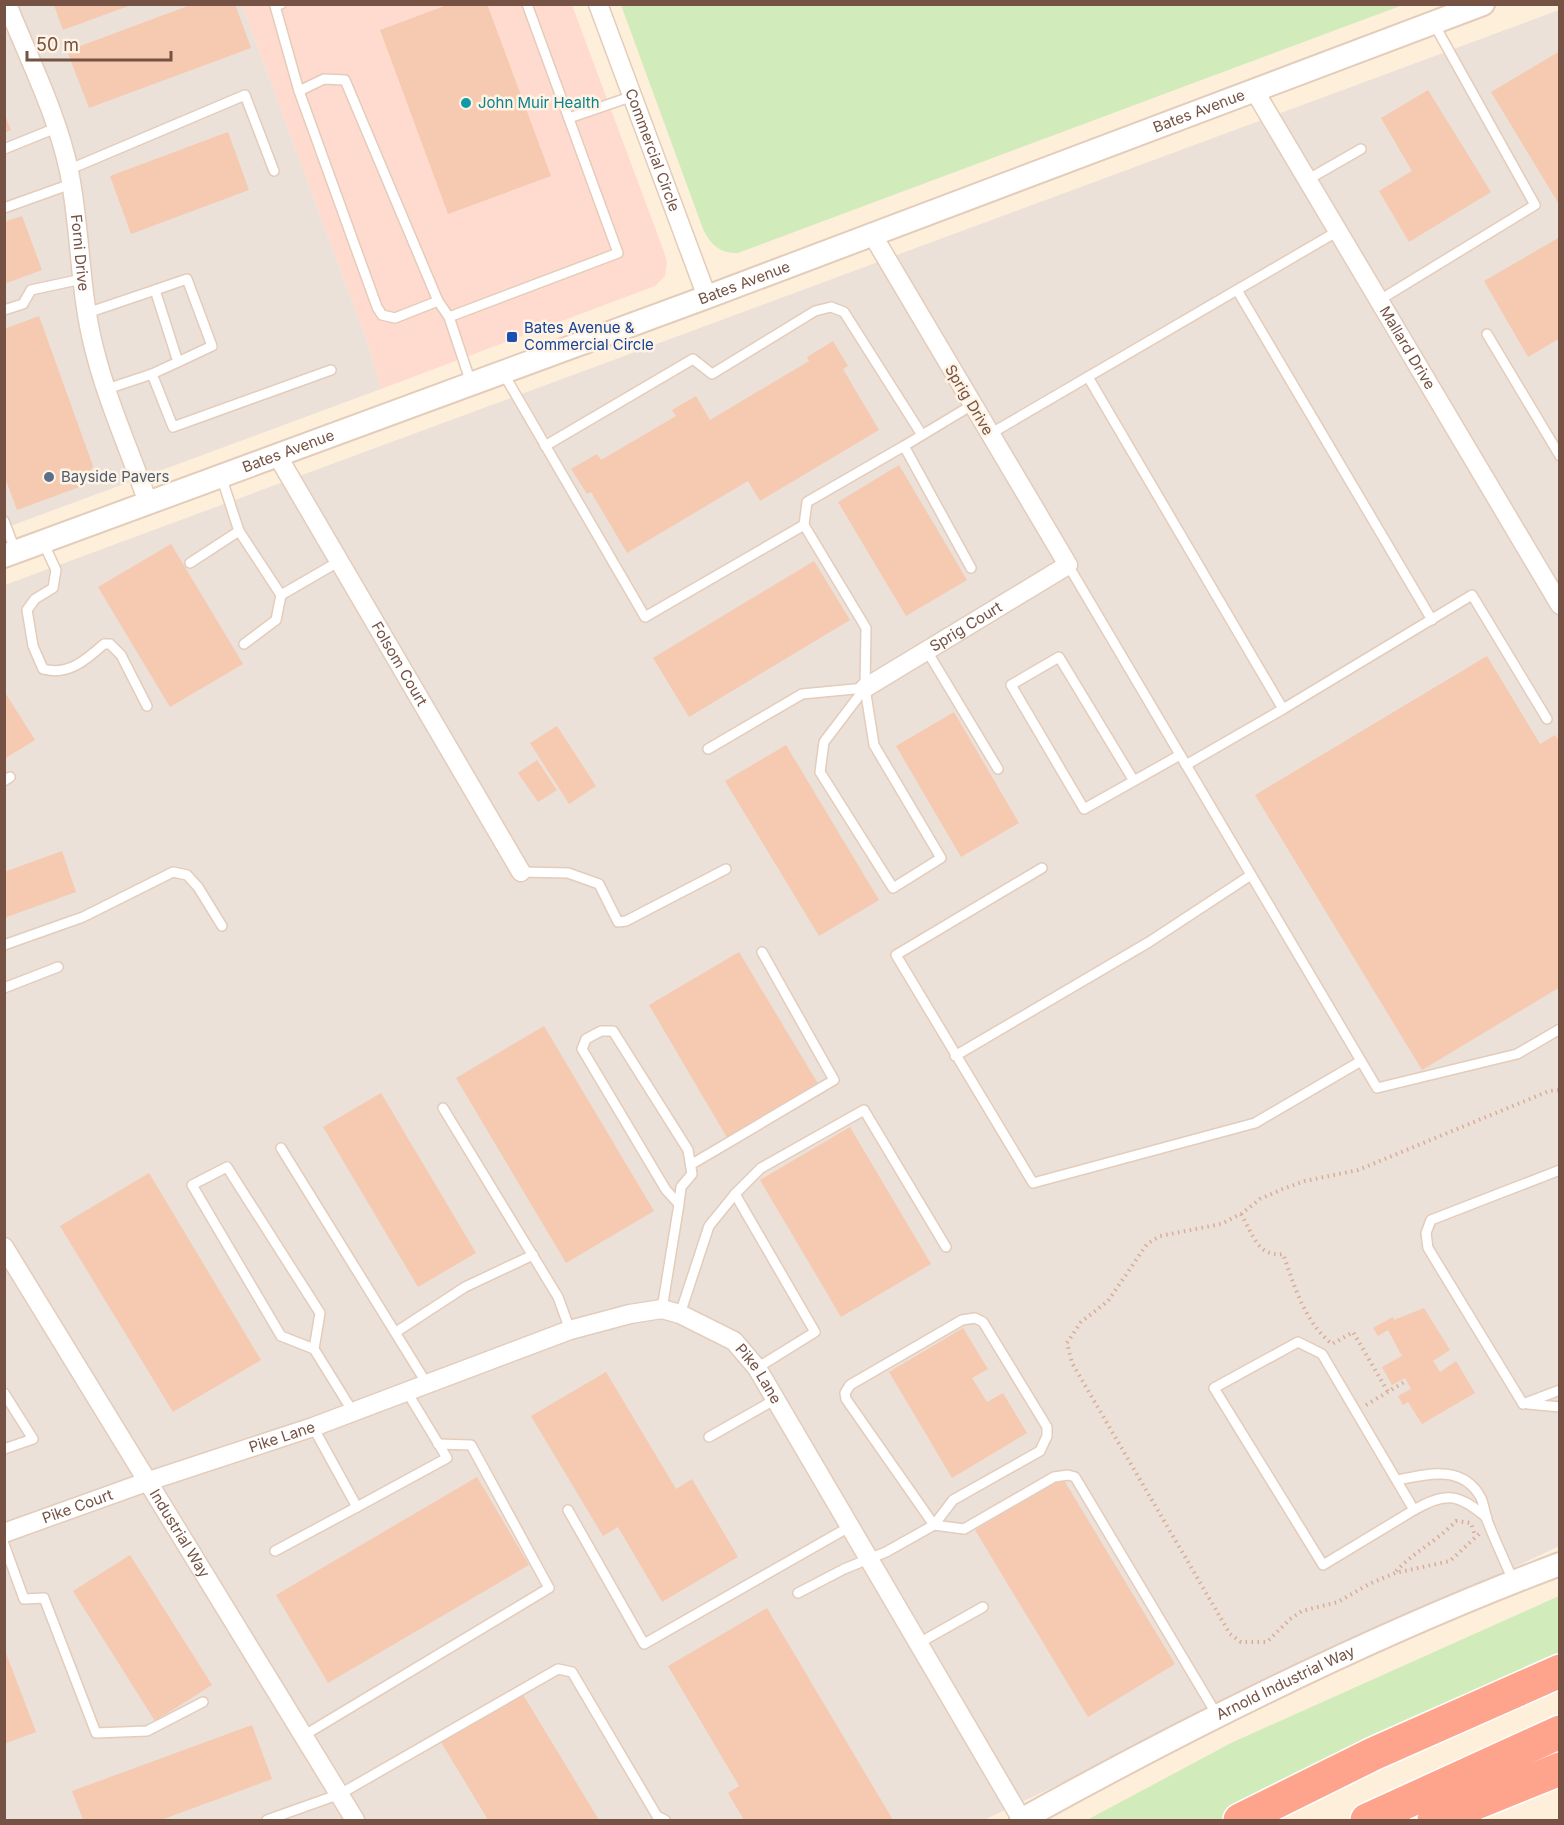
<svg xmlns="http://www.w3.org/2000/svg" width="1564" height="1825" viewBox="0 0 1564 1825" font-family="Inter,sans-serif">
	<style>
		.commercial { fill: #ffdbcf }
		.industrial { fill: #ebe1d9 }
		.green { fill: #d1ecba }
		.building { fill: #f6c9b1 }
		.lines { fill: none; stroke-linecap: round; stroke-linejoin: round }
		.service-casing { stroke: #e4ccba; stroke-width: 12 }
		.minor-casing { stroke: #e4ccba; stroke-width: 21 }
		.tertiary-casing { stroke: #e4ccba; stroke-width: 26 }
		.motorway-casing { stroke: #fff; stroke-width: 36 }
		.path { stroke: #daac95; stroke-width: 4; stroke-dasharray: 1.5 4.5; stroke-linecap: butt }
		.service { stroke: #fff; stroke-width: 9 }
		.minor { stroke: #fff; stroke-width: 18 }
		.tertiary { stroke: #fff; stroke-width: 22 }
		.motorway { stroke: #ffa48c; stroke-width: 33 }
		.culture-dot { fill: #0f9aa8; stroke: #fff3e4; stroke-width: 2 }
		.transit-dot { fill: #1a4fb4; stroke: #fff3e4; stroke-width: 2 }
		.service-dot { fill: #5c6f8a; stroke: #fff3e4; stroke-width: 2 }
		.labels { text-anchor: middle; stroke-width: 5; stroke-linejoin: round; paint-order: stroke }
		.culture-label { font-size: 15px; fill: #0d838f; stroke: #fff3e4; text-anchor: start }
		.street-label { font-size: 15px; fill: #755243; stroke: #fff3e4 }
		.transit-label { font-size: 15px; fill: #164399; stroke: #fff3e4; text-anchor: start }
		.service-label { font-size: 15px; fill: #4e5e75; stroke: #fff3e4; text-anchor: start }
	</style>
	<rect width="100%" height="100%" fill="#feefdb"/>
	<!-- commercial -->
	<polygon class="commercial" points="242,5 572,5 663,249 667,262 665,276 655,286 381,389 367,341"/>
	<!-- industrial -->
	<g class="industrial">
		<polygon points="5,5 242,5 367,341 381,389 5,528"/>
		<polygon points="1559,10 1559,1546 984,1820 5,1820 5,585"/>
	</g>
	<!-- green -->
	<g class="green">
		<path d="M621 5V4L1403 5 738 253C719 253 711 245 703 229Z"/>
		<polygon points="1559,1596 1559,1671 1240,1820 1087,1820 1233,1742"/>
	</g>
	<!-- building -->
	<g class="building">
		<polygon points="193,4 235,4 251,48 89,108 67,51"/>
		<polygon points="450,4 487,4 551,176 448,214 380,30"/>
		<polygon points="54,5 131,5 63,30"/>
		<polygon points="1560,51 1560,206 1491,92"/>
		<polygon points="1428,90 1491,192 1409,242 1379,191 1412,171 1381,118"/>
		<polygon points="4,113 11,130 4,133"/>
		<polygon points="228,132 249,190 131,234 110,176"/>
		<polygon points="22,216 42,270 4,284 4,222"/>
		<polygon points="1560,237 1560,338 1528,357 1484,281"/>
		<polygon points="39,316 93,466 85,485 17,510 4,475 4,329"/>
		<polygon points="833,341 848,366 843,369 879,430 760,501 748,481 627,553 591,492 587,494 571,469 597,454 601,460 676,416 672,410 696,396 710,420 809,361 807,357"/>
		<polygon points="899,465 967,580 906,616 838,502"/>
		<polygon points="171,544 243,664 170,707 98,587"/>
		<polygon points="814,561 850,620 689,717 653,658"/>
		<polygon points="1487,656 1540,744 1555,735 1560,742 1560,987 1422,1070 1255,795"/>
		<polygon points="4,691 35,740 4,759"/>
		<polygon points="954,712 1019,823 961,857 896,746"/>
		<polygon points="557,726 596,786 569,804 530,743"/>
		<polygon points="786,745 879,900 819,936 725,781"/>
		<polygon points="537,760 557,790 538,802 518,773"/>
		<polygon points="62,851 76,892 4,918 4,872"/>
		<polygon points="739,952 820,1087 729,1141 649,1005"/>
		<polygon points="544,1026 654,1211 566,1263 456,1078"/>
		<polygon points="381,1093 476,1253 418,1287 323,1127"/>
		<polygon points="850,1127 931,1264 841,1317 760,1180"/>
		<polygon points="149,1173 261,1360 173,1412 60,1226"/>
		<polygon points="1424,1308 1450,1350 1433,1361 1440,1372 1456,1361 1475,1393 1422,1424 1408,1402 1403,1405 1398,1396 1411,1389 1405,1378 1392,1385 1382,1367 1402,1356 1388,1330 1378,1336 1373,1328 1393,1317 1394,1320"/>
		<polygon points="963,1328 988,1369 972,1378 987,1402 1003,1393 1027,1433 952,1478 889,1372"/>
		<polygon points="606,1372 676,1489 692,1479 738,1557 662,1602 618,1527 603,1536 531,1416"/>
		<polygon points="477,1477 529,1565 328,1683 276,1595"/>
		<polygon points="1062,1477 1175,1664 1088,1717 975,1530"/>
		<polygon points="130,1555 212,1685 155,1721 73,1591"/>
		<polygon points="767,1608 893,1820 744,1820 728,1793 739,1786 668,1666"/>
		<polygon points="4,1648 36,1732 4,1744"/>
		<polygon points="522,1693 599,1820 488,1820 441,1742"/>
		<polygon points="252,1725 272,1779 161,1820 83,1820 72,1791"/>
	</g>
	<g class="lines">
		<!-- service casing -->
		<g class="service-casing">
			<g id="service">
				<polyline points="281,4 275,6 299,91 377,307 382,315 395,318 438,301"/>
				<polyline points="299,91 324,79 345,80 438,301 449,317 471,383"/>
				<polyline points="569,118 633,96"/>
				<polyline points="4,149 56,128"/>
				<polyline points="68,170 245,95 274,171"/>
				<polyline points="1307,180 1361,149"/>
				<polyline points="4,208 71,184"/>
				<polyline points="155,290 187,279 212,346 178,362"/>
				<polyline points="1237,290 1432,620"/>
				<polyline points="1378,301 1535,205 1434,24"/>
				<polyline points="4,310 23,304 31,290 82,279"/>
				<polyline points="87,313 155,290 178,362 152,374"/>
				<polyline points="449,317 618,253 527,4"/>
				<polyline points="1487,334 1560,456"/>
				<polyline points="502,371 645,617 804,525 866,628 865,688 874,745 941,858 893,888 820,772 824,742 865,688"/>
				<polyline points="1088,377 1283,709 1186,765"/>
				<polyline points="107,389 152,374 173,427 331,370"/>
				<polyline points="990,434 1338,231"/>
				<polyline points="545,446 693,359 712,374 815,311 831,307 844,312 922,435"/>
				<polyline points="904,446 972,405"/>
				<polyline points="4,521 16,552"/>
				<polyline points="804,525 807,502 904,446 971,568"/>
				<polyline points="239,531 281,595 338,562"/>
				<path d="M43 542 56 570 53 588 35 599 27 610 33 646 43 669C68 676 86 660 104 644H110L121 655 147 706"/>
				<polyline points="190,563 239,531 221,476"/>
				<polyline points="1068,565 1377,1088 1517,1054 1560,1029"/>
				<polyline points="244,644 276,620 281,595"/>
				<polyline points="927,651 998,769"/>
				<polyline points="1283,709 1472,595 1547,719"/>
				<polyline points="708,749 802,694 865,688"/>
				<polyline points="4,781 10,777"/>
				<polyline points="1134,781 1059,657 1011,685 1084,809 1180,755"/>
				<polyline points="1042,868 896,955 1033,1183 1255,1123 1361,1061"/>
				<polyline points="521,872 568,873 599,884 618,922 626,921 726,869"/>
				<polyline points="4,945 83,917 173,872 187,875 198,887 222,926"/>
				<polyline points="4,988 58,967"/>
				<polyline points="955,1056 1149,942 1251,875"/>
				<polyline points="443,1108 558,1297 570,1330"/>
				<polyline points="281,1148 427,1384"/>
				<polyline points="692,1164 834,1080 762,952"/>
				<polyline points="735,1194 815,1332 757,1368"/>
				<polyline points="662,1309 679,1204 681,1187 692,1174 688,1150 613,1031 601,1031 586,1039 582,1049 666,1190 679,1204"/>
				<polyline points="680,1314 709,1226 735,1194 761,1168 864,1110 946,1247"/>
				<polyline points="396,1332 465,1287 533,1255"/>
				<polygon points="1298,1342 1322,1354 1414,1510 1323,1565 1214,1388"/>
				<polyline points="314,1349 320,1313 227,1167 192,1185 281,1336 314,1349 353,1412"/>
				<polyline points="4,1393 33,1439 4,1449"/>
				<polyline points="1523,1404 1428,1248 1426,1233 1431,1220 1560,1170"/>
				<polyline points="1523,1404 1560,1390"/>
				<polyline points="1528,1404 1560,1407"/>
				<polyline points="709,1437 776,1399"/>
				<path d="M1397 1480C1427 1474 1463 1464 1481 1498 1484 1505 1485 1513 1487 1520 1495 1541 1505 1561 1513 1581"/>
				<polyline points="357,1507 447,1458 407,1392"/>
				<polyline points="568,1510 644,1644 849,1527"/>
				<path d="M1414 1510C1446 1491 1459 1494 1487 1518"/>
				<polyline points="4,1544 24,1599 44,1598 96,1733 147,1731 203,1702"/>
				<polyline points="275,1551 357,1507 313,1427"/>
				<polyline points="798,1593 844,1569 886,1552 934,1525 953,1500 1040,1451 1047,1436 1047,1427 983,1322 975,1318 962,1320 850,1385 845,1393 846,1399 934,1525 964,1529 1054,1477 1068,1475 1075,1477 1217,1715"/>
				<polyline points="919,1643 983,1607"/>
				<polyline points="303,1736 549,1588 471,1445 438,1444"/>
				<polyline points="267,1820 340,1794 558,1669 572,1672 657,1816 665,1820"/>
			</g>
		</g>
		<!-- minor casing -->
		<g class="minor-casing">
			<g id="minor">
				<path id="s1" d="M7 4C29 59 57 114 69 171 81 230 79 290 94 348 107 401 130 451 148 503"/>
				<path id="s2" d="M598 4 707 297"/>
				<path id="s3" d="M1254 90 1560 605"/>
				<path id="s4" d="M277 455 521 872"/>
				<path id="s5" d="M865 688 1068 565 872 234"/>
				<path id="s6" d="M4 1247 355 1820"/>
				<path id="s7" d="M4 1533 149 1481 313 1427 570 1330 630 1314 662 1309 680 1314 734 1341 757 1368 1022 1820"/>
			</g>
		</g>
		<!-- tertiary casing -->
		<g class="tertiary-casing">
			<g id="tertiary">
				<path id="s8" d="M4 556 707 297 1483 4"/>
				<path id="s9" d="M1021 1820C1194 1724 1374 1634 1560 1564"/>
			</g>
		</g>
		<!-- motorway casing -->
		<g class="motorway-casing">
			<g id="motorway">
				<polyline points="1240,1820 1373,1754 1560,1671"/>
				<polyline points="1367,1820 1560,1732"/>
				<polyline points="1434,1820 1560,1769"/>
			</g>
		</g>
		<!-- path -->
		<g class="path">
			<path d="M1241 1214C1253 1234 1257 1257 1283 1254 1295 1287 1304 1321 1332 1344L1353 1332 1388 1392"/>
			<polyline points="1366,1405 1406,1381"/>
			<polyline points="1479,1534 1450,1561 1395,1573 1369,1584 1338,1602 1302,1611 1290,1619 1267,1642 1241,1642 1230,1634 1072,1363 1067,1343 1081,1322 1108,1301 1147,1244 1160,1236 1221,1224 1241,1214 1260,1199 1285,1188 1305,1181 1358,1170 1549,1091 1560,1090"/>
			<path d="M1396 1571C1414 1552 1437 1541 1456 1521L1471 1523 1475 1536"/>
		</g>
		<!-- service -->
		<use href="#service" class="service"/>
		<!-- minor -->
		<use href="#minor" class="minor"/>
		<!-- tertiary -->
		<use href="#tertiary" class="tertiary"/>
		<!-- motorway -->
		<use href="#motorway" class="motorway"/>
	</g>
	<!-- markers -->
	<circle class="culture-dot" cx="466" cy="103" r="6"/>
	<rect class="transit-dot" x="506" y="331" width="12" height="12" rx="3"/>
	<circle class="service-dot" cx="49" cy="477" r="6"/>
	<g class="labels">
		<!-- culture labels -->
		<g class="culture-label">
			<text x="478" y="108">John Muir Health</text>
		</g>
		<!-- street labels -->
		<g class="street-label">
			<text dy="5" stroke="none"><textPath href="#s8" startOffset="1275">Bates Avenue</textPath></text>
			<text dy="5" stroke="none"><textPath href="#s2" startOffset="156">Commercial Circle</textPath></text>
			<text dy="5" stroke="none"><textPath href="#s1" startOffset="261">Forni Drive</textPath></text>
			<text dy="5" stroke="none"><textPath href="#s8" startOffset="789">Bates Avenue</textPath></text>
			<text dy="5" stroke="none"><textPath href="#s3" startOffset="300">Mallard Drive</textPath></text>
			<text transform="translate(969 400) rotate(59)" y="5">Sprig Drive</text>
			<text dy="5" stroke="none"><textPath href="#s8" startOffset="303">Bates Avenue</textPath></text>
			<text dy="5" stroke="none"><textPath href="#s5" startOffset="118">Sprig Court</textPath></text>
			<text dy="5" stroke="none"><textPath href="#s4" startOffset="242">Folsom Court</textPath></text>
			<text dy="5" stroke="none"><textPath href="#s7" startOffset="816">Pike Lane</textPath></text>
			<text dy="5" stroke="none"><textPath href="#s7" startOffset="294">Pike Lane</textPath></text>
			<text dy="5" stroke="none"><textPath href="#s7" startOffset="78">Pike Court</textPath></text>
			<text dy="5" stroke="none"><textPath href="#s6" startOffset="336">Industrial Way</textPath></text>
			<text dy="5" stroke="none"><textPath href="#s9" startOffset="298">Arnold Industrial Way</textPath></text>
		</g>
		<!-- transit labels -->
		<g class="transit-label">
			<text x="524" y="333">Bates Avenue &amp;<tspan x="524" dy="17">Commercial Circle</tspan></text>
		</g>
		<!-- service labels -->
		<g class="service-label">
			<text x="61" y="482">Bayside Pavers</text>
		</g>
	</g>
	<!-- border -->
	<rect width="1564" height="1825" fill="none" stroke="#755243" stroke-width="12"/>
	<!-- scale -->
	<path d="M27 51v9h144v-9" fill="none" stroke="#755243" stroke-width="3"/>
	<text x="36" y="51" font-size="18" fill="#755243" stroke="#fff3e4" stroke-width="4.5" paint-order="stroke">50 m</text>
</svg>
